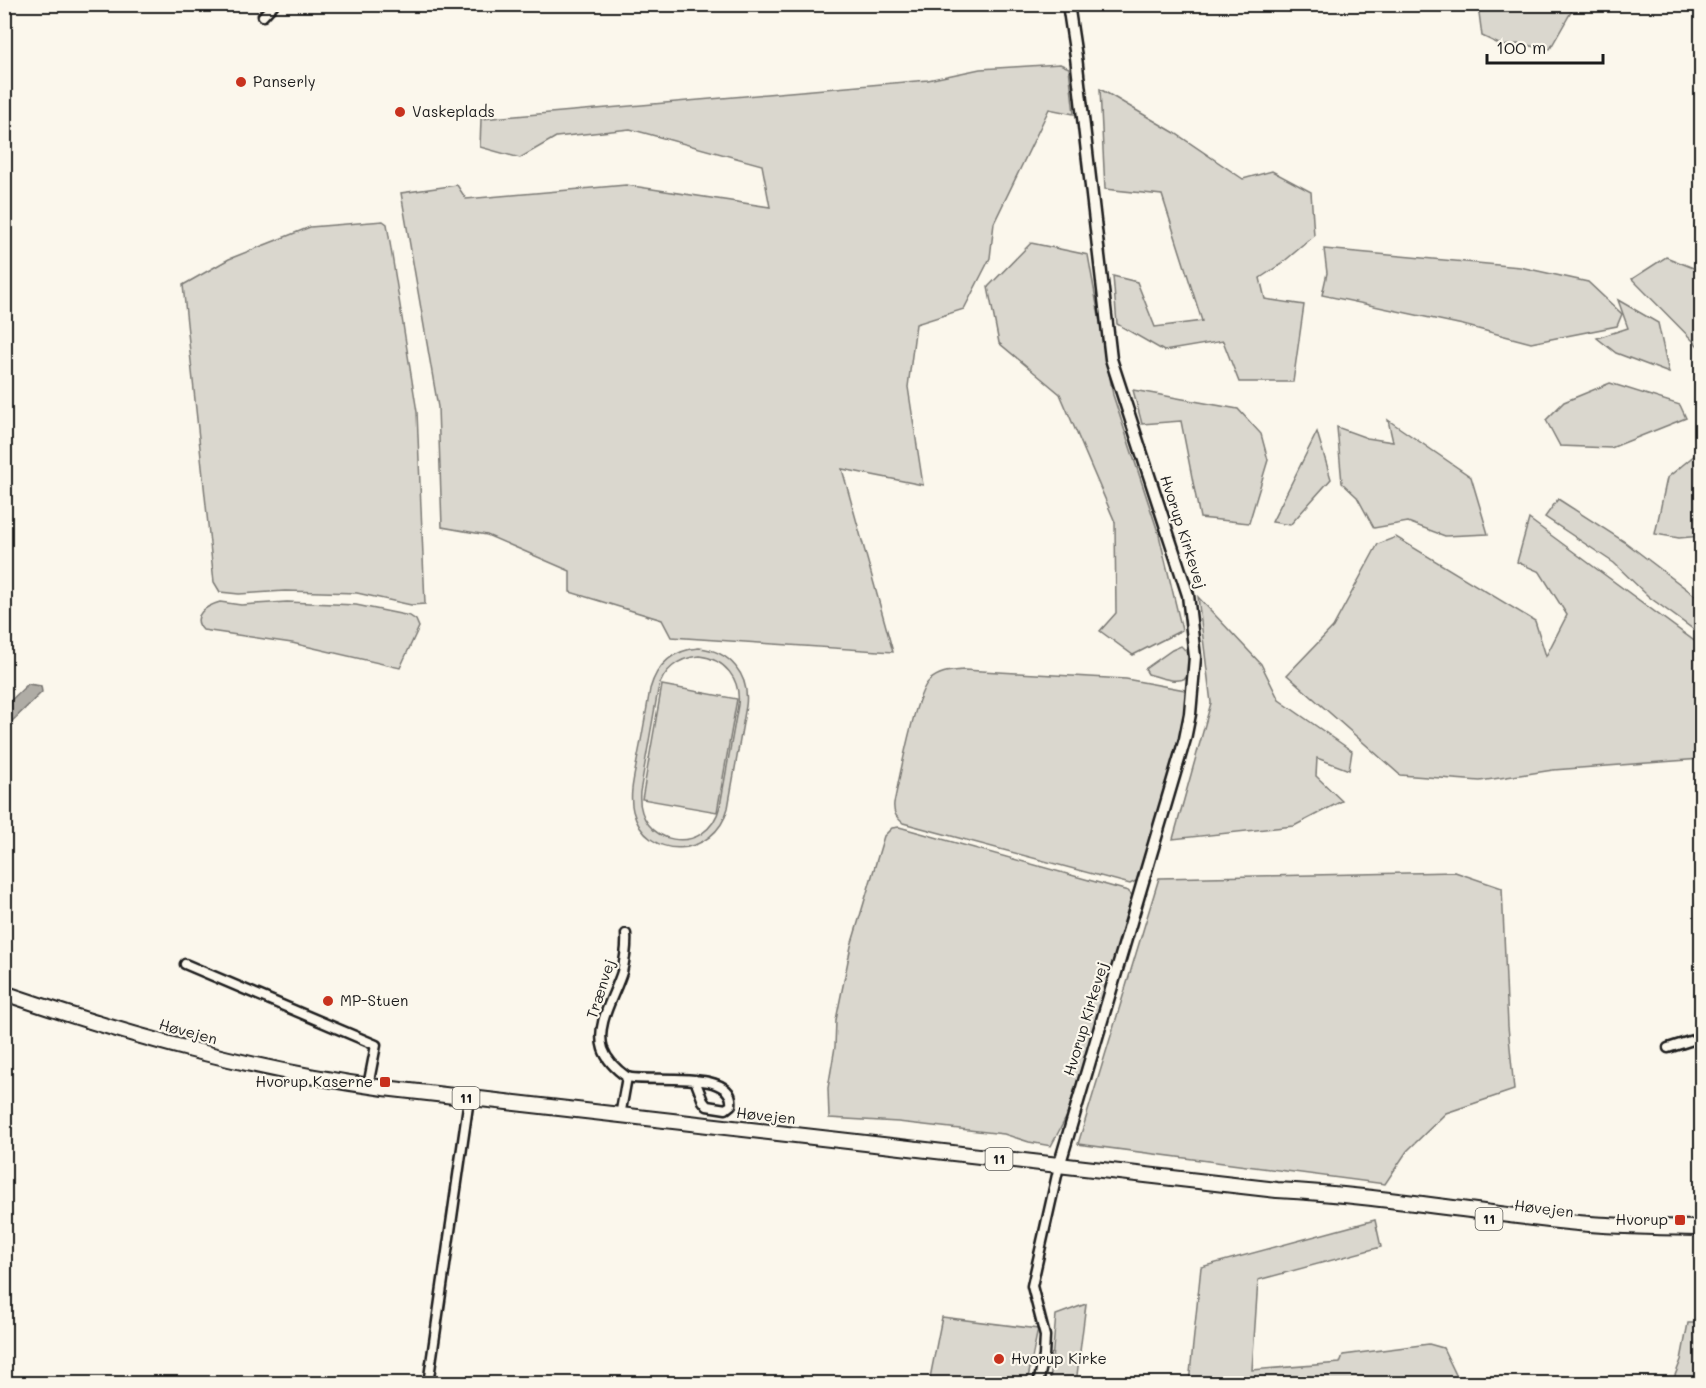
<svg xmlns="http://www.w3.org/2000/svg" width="1706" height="1388" viewBox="0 0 1706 1388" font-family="Mali,sans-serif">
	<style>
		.green { fill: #dad7ce; stroke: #7b7a75; stroke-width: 1.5; fill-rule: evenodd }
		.water { fill: #afaca5; stroke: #74726e; stroke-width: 1.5 }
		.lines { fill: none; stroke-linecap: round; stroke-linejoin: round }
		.minor-casing { stroke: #1c1c1c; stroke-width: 13 }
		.tertiary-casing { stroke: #1c1c1c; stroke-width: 15 }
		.primary-casing { stroke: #1c1c1c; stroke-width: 18 }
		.minor { stroke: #fbf7ec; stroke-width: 8 }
		.tertiary { stroke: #fbf7ec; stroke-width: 10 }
		.primary { stroke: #fbf7ec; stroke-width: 14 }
		.poi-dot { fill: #c8321e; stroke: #fbf7ec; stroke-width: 2 }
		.labels { text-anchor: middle; stroke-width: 4.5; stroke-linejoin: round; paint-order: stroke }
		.shield { fill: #fbf7ec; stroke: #5f5e5a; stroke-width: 1.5 }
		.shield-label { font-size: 14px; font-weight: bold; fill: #1c1c1c }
		.poi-label { font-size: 15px; fill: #1c1c1c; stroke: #fbf7ec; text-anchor: start }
		.street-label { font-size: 15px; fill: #1c1c1c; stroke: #fbf7ec }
	</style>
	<rect width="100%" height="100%" fill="#fbf7ec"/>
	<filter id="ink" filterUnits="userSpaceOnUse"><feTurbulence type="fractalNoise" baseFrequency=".0167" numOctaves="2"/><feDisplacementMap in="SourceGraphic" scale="12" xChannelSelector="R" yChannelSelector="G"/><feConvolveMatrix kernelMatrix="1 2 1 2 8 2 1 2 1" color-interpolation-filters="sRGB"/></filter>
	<g filter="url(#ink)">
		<!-- green -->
		<g class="green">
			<polygon points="1478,5 1478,4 1575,5 1550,49 1518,44 1503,46 1482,36"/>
			<polygon points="1060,64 1069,68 1074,114 1049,109 994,223 990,258 964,309 916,324 908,387 923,485 842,469 893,652 671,637 662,620 570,592 570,571 487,535 442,527 438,407 401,193 457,185 466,199 626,185 770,207 762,165 630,129 556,137 520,158 480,147 481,119 928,80 980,69"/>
			<polygon points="1100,89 1175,133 1243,179 1272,171 1311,192 1314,236 1281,264 1260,278 1265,299 1304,305 1293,382 1239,382 1223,341 1164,351 1117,324 1113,276 1137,282 1155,327 1202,321 1162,195 1105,189"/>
			<polygon points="383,221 387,224 417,412 425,604 411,605 357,593 285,591 239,594 220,592 214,582 183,285 229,259 310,227"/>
			<polygon points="1031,243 1088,255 1113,395 1159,535 1182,630 1133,655 1100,631 1116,613 1115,522 1060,394 999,343 988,287"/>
			<polygon points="1324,249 1520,267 1588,282 1622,314 1617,326 1531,343 1463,325 1322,295 1327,273"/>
			<polygon points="1666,257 1701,271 1701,349 1632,279"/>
			<polygon points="1618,300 1658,323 1669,373 1616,353 1597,338 1628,328"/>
			<polygon points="1610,383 1680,405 1686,418 1611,448 1560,446 1546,420 1564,402"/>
			<polygon points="1133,390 1238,409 1261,434 1268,460 1249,523 1200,518 1181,421 1142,424"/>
			<polygon points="1388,420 1471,477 1488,534 1445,536 1408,522 1374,528 1357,497 1342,483 1337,427 1367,438 1393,442"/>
			<polygon points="1317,432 1331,479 1290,525 1272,522"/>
			<polygon points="1701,450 1701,536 1679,538 1655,534 1667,478"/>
			<polygon points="1558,499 1625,542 1697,597 1701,598 1701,632 1693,629 1649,597 1614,563 1545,517"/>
			<polygon points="1529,519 1701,646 1701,759 1553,770 1480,781 1400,775 1287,675 1333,627 1378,544 1396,537 1535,621 1546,656 1567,615 1540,572 1517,562"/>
			<polygon points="1198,597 1261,664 1279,700 1352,751 1349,770 1317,758 1316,776 1342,801 1294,826 1173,839 1211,703"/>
			<path d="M220 602 241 605 287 602 356 605 410 616 416 620 419 627 400 668 292 643 203 630C190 616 206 606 220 602Z"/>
			<path d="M1181 646C1190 653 1191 669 1186 678 1174 684 1160 677 1148 674L1145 669 1172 650Z"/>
			<path d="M699 648C730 651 750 675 746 706L728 808C715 858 646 863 633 811 629 795 634 777 637 761 642 737 646 713 650 689 657 664 674 650 699 648ZM699 656C725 659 741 679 738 705L720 806C707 859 635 846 640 792L658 690C663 670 678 658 699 656Z"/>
			<path d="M964 670 1126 679 1185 690 1188 698 1182 729 1138 880 1130 884 903 823C896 817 893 813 894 803 899 781 915 693 929 681 939 671 951 671 964 670Z"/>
			<polygon points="662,685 737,699 717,812 642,799"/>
			<polygon points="899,827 1128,891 1133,896 1067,1116 1051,1146 1029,1142 1004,1134 898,1122 829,1118 828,1088 835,1047 836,1020 851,946 884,836 892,828"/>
			<polygon points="1455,872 1502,888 1508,1026 1514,1090 1446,1113 1407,1151 1385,1184 1078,1144 1159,878"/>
			<polygon points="1375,1220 1381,1247 1258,1280 1252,1370 1340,1363 1343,1355 1429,1344 1443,1348 1460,1383 1189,1383 1201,1267"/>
			<polygon points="1086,1304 1076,1383 1050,1383 1056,1315"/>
			<polygon points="942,1317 1038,1329 1027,1383 929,1383"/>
			<polygon points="1688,1323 1701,1323 1701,1383 1672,1383 1681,1360"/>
		</g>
		<!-- water -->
		<polygon class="water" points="28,684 41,686 42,692 5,728 5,706"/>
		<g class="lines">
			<!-- minor casing -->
			<g class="minor-casing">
				<g id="minor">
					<polyline points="206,4 207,4"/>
					<polyline points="263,16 274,4"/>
					<path d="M626 934C627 947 625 959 622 972 615 995 595 1024 603 1049 607 1061 617 1070 627 1077 648 1083 736 1068 731 1105L726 1109 707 1106 703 1101 695 1080"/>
					<polyline points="185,964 376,1045 368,1086"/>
					<polyline points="1668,1048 1702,1037"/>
					<polyline points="620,1116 627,1077"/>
					<polyline points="428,1384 469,1099"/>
					<polyline points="1038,1384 1044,1356 1045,1336 1032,1286 1059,1166"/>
				</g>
			</g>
			<!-- tertiary casing -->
			<g class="tertiary-casing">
				<polyline id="tertiary" points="1059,1166 1185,739 1190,714 1195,657 1188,595 1111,359 1076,57 1068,4"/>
			</g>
			<!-- primary casing -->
			<g class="primary-casing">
				<path id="primary" d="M4 993C130 1036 252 1070 384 1088L1277 1190C1378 1195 1477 1213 1578 1223 1619 1227 1660 1227 1702 1228"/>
			</g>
			<!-- minor -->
			<use href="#minor" class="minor"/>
			<!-- tertiary -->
			<use href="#tertiary" class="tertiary"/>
			<!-- primary -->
			<use href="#primary" class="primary"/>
		</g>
	</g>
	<!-- markers -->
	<g class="poi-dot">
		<circle cx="241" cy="82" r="6"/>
		<circle cx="400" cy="112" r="6"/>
		<circle cx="328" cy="1001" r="6"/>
		<rect x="379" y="1076" width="12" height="12" rx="3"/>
		<rect x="1674" y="1214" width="12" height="12" rx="3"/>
		<circle cx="999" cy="1359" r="6"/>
	</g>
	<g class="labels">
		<!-- shield labels -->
		<g class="shield">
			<rect x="452.5" y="1087" width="27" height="22" rx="4.5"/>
			<rect x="985.5" y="1148" width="27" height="22" rx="4.5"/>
			<rect x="1475.5" y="1208" width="27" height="22" rx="4.5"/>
		</g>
		<g class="shield-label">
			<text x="466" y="1103">11</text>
			<text x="999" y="1164">11</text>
			<text x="1489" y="1224">11</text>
		</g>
		<!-- poi labels -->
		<g class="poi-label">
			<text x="253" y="87">Panserly</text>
			<text x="412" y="117">Vaskeplads</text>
			<text x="340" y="1006">MP-Stuen</text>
			<text x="373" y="1087" text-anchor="end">Hvorup Kaserne</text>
			<text x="1668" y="1225" text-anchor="end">Hvorup</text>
			<text x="1011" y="1364">Hvorup Kirke</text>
		</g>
		<!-- street labels -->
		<g class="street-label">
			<text transform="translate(1183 532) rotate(72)" y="5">Hvorup Kirkevej</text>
			<text transform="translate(601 989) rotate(-72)" y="5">Trænvej</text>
			<text transform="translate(1086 1019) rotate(-73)" y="5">Hvorup Kirkevej</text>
			<text transform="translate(188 1032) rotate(15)" y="5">Høvejen</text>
			<text transform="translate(766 1116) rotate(6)" y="5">Høvejen</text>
			<text transform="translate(1544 1209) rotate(7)" y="5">Høvejen</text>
		</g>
	</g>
	<!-- margin -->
	<rect width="1706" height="1388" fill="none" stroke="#fbf7ec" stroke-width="24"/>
	<rect x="12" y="12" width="1682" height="1364" fill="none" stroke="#1c1c1c" stroke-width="2" filter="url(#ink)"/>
	<!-- scale -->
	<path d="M1487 54v9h116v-9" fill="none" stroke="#1c1c1c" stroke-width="3"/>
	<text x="1496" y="54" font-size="18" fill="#1c1c1c" stroke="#fbf7ec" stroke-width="4.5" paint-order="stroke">100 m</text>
</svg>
